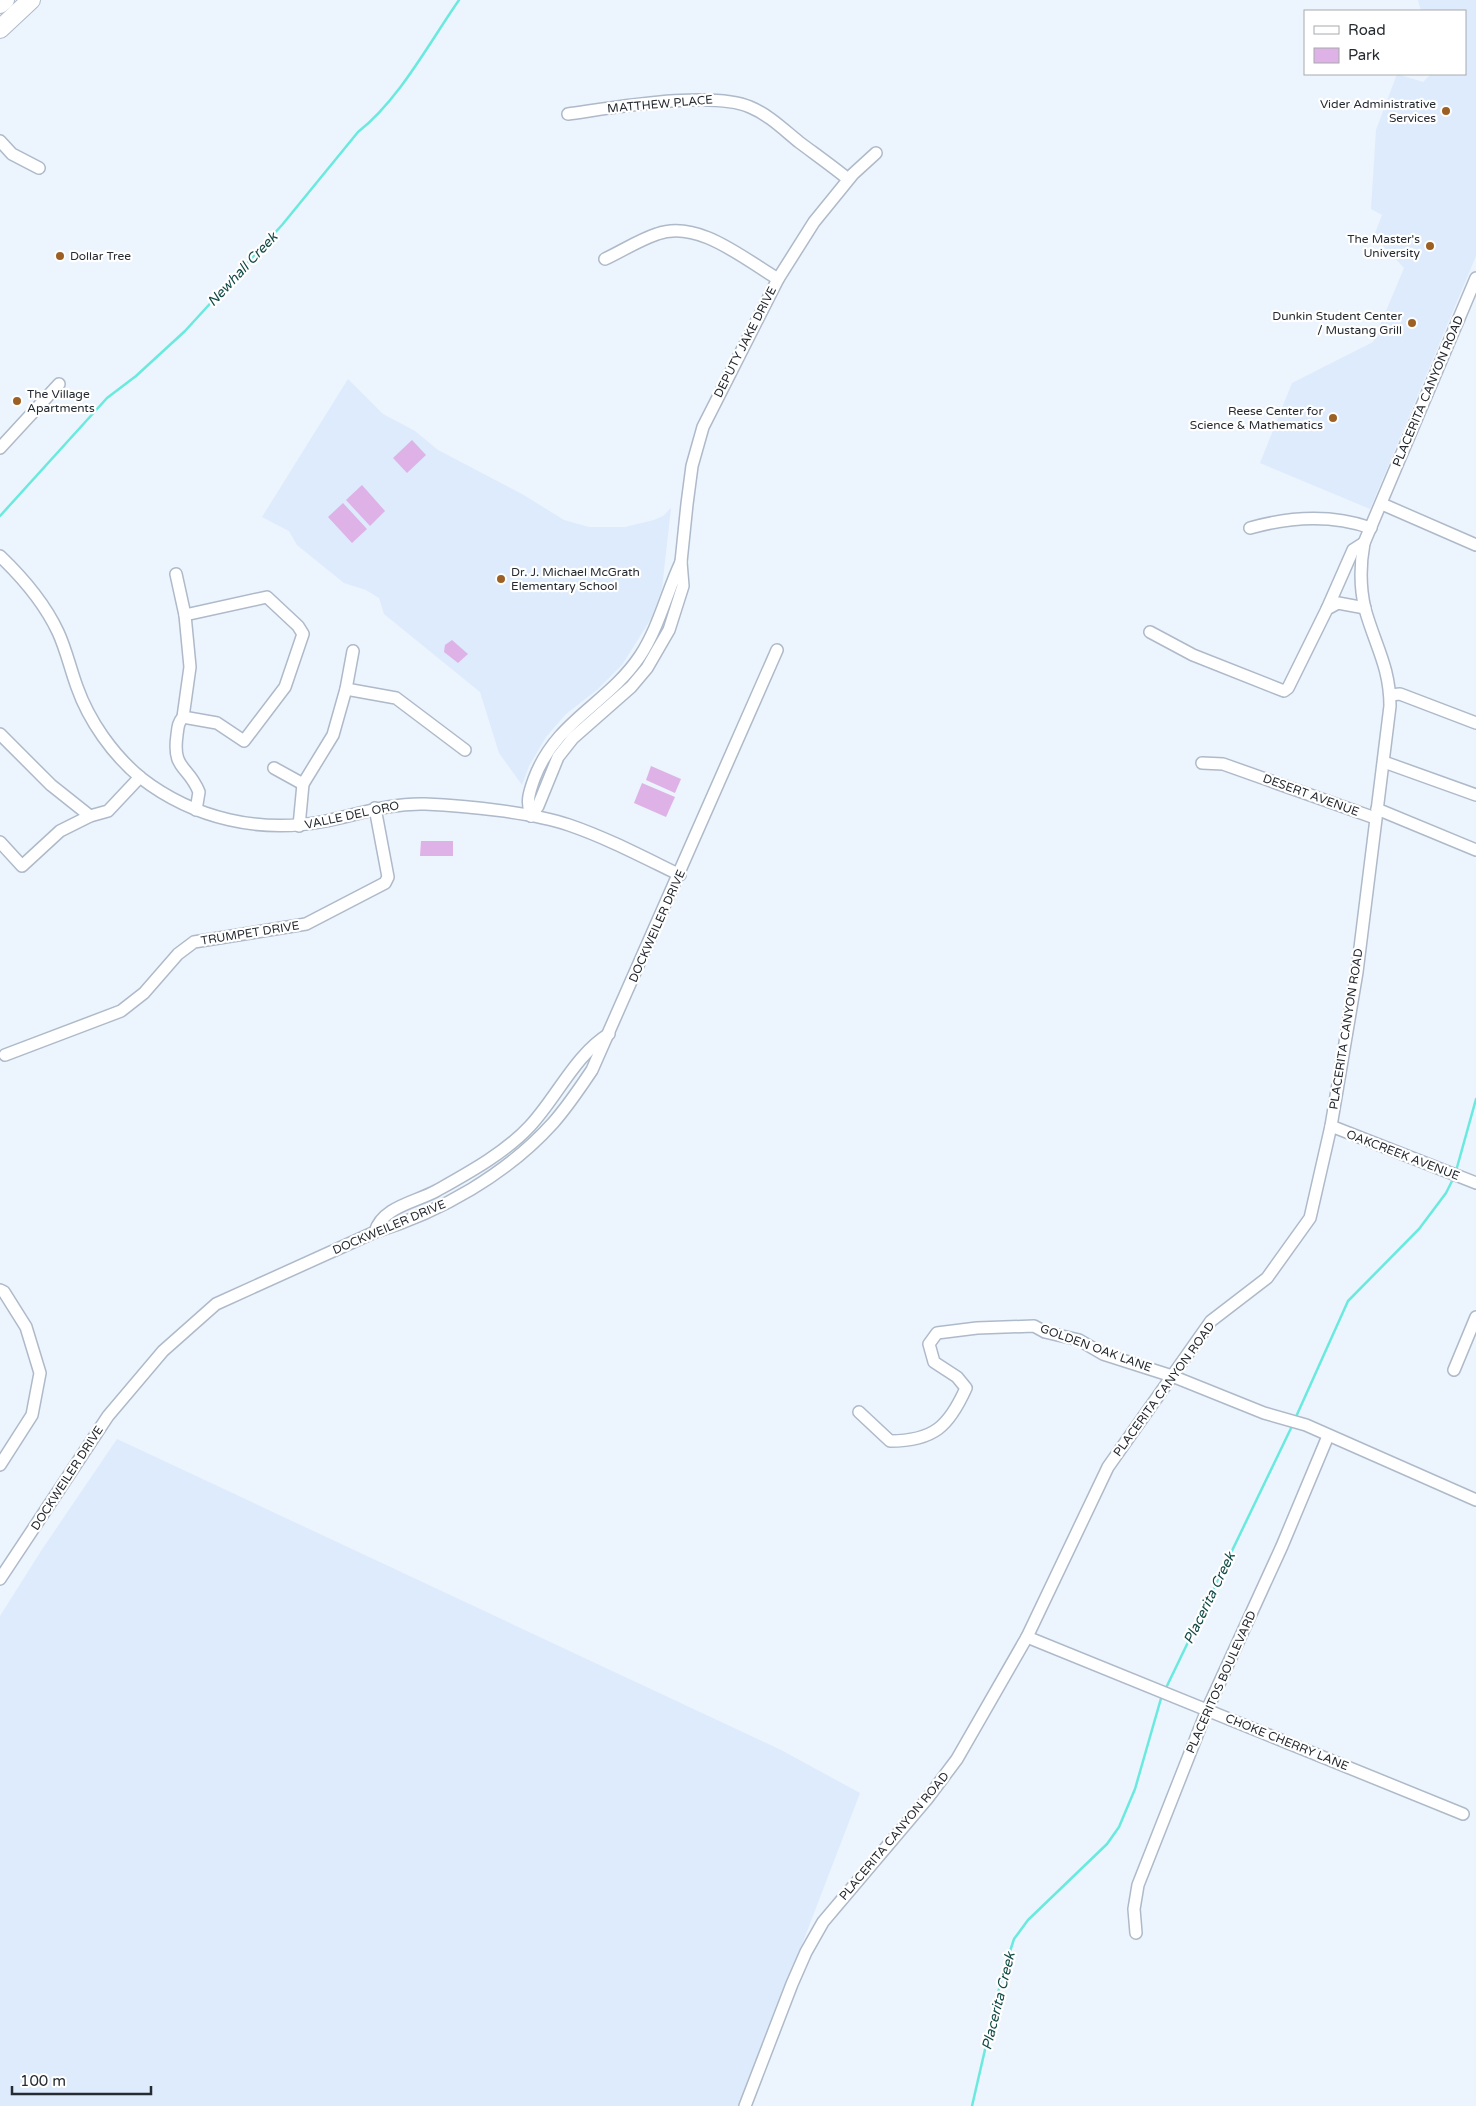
<svg xmlns="http://www.w3.org/2000/svg" width="1476" height="2106" viewBox="0 0 1476 2106" font-family="'Varela Round',sans-serif">
	<style>
		.built { fill: #ddebfc }
		.green { fill: #deb2e6 }
		.lines { fill: none; stroke-linecap: round; stroke-linejoin: round }
		.stream { stroke: #6aeade; stroke-width: 2.5 }
		.minor-casing { stroke: #aebac9; stroke-width: 14 }
		.primary-casing { stroke: #aebac9; stroke-width: 20 }
		.minor { stroke: #fff; stroke-width: 11 }
		.primary { stroke: #fff; stroke-width: 18 }
		.poi-dot { fill: #9d6024; stroke: #fff; stroke-width: 2 }
		.labels { text-anchor: middle; stroke-width: 4.5; stroke-linejoin: round; paint-order: stroke }
		.street-label { font-size: 12px; fill: #262b31; stroke: #fff }
		.poi-label { font-size: 12px; fill: #262b31; stroke: #fff; text-anchor: end }
		.water-label { font-size: 14px; font-style: italic; fill: #114b46; stroke: #fff }
	</style>
	<rect width="100%" height="100%" fill="#ecf4fd"/>
	<!-- built -->
	<g class="built">
		<polygon points="1418,0 1476,0 1476,256 1370,509 1260,463 1292,383 1373,342 1404,268 1374,236 1382,215 1371,209 1376,130 1397,74 1423,82 1431,74 1465,74 1465,11 1421,11"/>
		<polygon points="348,379 383,414 415,431 438,450 522,494 564,520 589,527 625,527 654,520 663,516 671,508 662,588 652,617 622,665 598,689 566,714 546,737 529,766 522,785 499,753 480,692 384,614 379,598 366,590 344,583 297,545 289,531 262,517"/>
		<polygon points="117,1439 781,1750 860,1793 740,2106 0,2106 0,1616 41,1551"/>
	</g>
	<!-- green -->
	<g class="green">
		<polygon points="412,440 426,455 407,473 393,458"/>
		<polygon points="362,485 385,511 370,526 346,500"/>
		<polygon points="343,503 367,529 352,543 328,517"/>
		<polygon points="452,640 468,654 458,663 444,652 445,645"/>
		<polygon points="651,766 681,779 675,793 646,780"/>
		<polygon points="642,783 675,797 666,817 634,803"/>
		<polygon points="421,841 453,841 453,856 420,856"/>
	</g>
	<g class="lines">
		<!-- stream -->
		<g class="stream">
			<path d="M0 516 107 398 136 376 185 331 282 225 358 132C399 100 429 43 459 0"/>
			<polyline points="1456,1171 1476,1099"/>
			<polyline points="1295,1419 1348,1301 1419,1229 1446,1193 1453,1179"/>
			<polyline points="1165,1690 1293,1424"/>
			<polyline points="972,2106 1002,1976 1014,1939 1028,1920 1107,1844 1119,1827 1135,1789 1162,1695"/>
		</g>
		<!-- minor casing -->
		<g class="minor-casing">
			<g id="minor">
				<path d="M568 114C612 108 712 90 750 107 769 115 783 129 799 142 815 154 832 166 848 179"/>
				<polyline points="0,141 12,154 39,168"/>
				<path d="M605 259C622 251 639 240 657 234 698 219 744 259 778 279"/>
				<polyline points="0,448 59,384"/>
				<polyline points="1382,504 1476,545"/>
				<path d="M1250 528C1289 517 1331 514 1371 528"/>
				<path d="M0 556C23 578 44 602 58 632 66 649 70 668 77 687 89 721 113 755 141 778 194 819 261 834 326 821 360 814 389 803 425 804 466 806 531 812 569 825 607 838 643 857 680 875"/>
				<path d="M176 574 185 615 190 667 183 717C178 723 178 727 177 735 172 770 188 765 199 792L196 810"/>
				<polyline points="1327,609 1353,550 1364,543"/>
				<polyline points="1150,632 1193,655 1284,691 1288,688 1327,609 1338,603 1365,608"/>
				<polyline points="346,689 396,698 465,750"/>
				<polyline points="1390,695 1400,694 1476,723"/>
				<polyline points="183,717 217,723 244,741 285,687 303,634 298,626 267,597 185,615"/>
				<polyline points="0,734 51,785 90,816"/>
				<polyline points="1384,762 1476,795"/>
				<polyline points="1202,763 1223,764 1375,818"/>
				<polyline points="274,768 303,784"/>
				<polyline points="1377,809 1476,850"/>
				<polyline points="531,816 538,806 558,757 573,738 631,687 647,668 669,630 683,586 681,562 687,504 692,466 703,427 778,279 814,222 853,174 876,153"/>
				<path d="M531 816C526 802 529 793 534 779 556 720 607 705 640 656 659 627 666 594 681 562"/>
				<polyline points="299,826 303,784 333,735 346,689 353,651"/>
				<polyline points="0,842 22,866 60,831 90,816 108,811 140,777"/>
				<polyline points="5,1055 121,1011 144,993 178,954 194,942 306,924 385,883 388,877 375,808"/>
				<polyline points="1331,1126 1476,1183"/>
				<path d="M375 1232C382 1207 416 1202 436 1191 468 1173 505 1153 530 1126 557 1097 575 1055 609 1034"/>
				<polyline points="0,1290 4,1292 26,1327 40,1373 32,1415 0,1465"/>
				<polyline points="1454,1370 1476,1317"/>
				<path d="M859 1412 890 1441C934 1441 949 1426 966 1388L957 1377 934 1362 929 1344 937 1333 977 1328 1034 1326 1045 1332 1079 1340 1103 1354 1172 1376 1264 1413 1306 1425 1476 1500"/>
				<path d="M0 1579 108 1416 163 1351 216 1304 375 1232C441 1212 507 1174 553 1123 568 1106 580 1088 592 1070L777 650"/>
				<polyline points="1027,1637 1463,1814"/>
				<polyline points="1136,1933 1134,1909 1138,1885 1207,1710 1282,1546 1328,1436"/>
				<path d="M745 2106 792 1984 806 1952 823 1922 927 1799 957 1759 1027 1637 1108 1467 1211 1321 1267 1278 1310 1218 1331 1126 1357 972 1390 706C1390 667 1375 645 1365 609 1360 588 1360 565 1364 543L1476 278"/>
			</g>
		</g>
		<!-- primary casing -->
		<g class="primary-casing">
			<g id="primary">
				<polyline points="0,4 5,0"/>
				<polyline points="0,29 31,0"/>
			</g>
		</g>
		<!-- minor -->
		<use href="#minor" class="minor"/>
		<!-- primary -->
		<use href="#primary" class="primary"/>
	</g>
	<!-- markers -->
	<g class="poi-dot">
		<circle cx="1446" cy="111" r="5"/>
		<circle cx="1430" cy="246" r="5"/>
		<circle cx="60" cy="256" r="5"/>
		<circle cx="1412" cy="323" r="5"/>
		<circle cx="17" cy="401" r="5"/>
		<circle cx="1333" cy="418" r="5"/>
		<circle cx="501" cy="579" r="5"/>
	</g>
	<g class="labels">
		<!-- street labels -->
		<g class="street-label">
			<text transform="translate(660 104) rotate(-5)" y="4">MATTHEW PLACE</text>
			<text transform="translate(745 342) rotate(-63)" y="4">DEPUTY JAKE DRIVE</text>
			<text transform="translate(1428 391) rotate(-67)" y="4">PLACERITA CANYON ROAD</text>
			<text transform="translate(1311 795) rotate(20)" y="4">DESERT AVENUE</text>
			<text transform="translate(352 815) rotate(-12)" y="4">VALLE DEL ORO</text>
			<text transform="translate(657 926) rotate(-66)" y="4">DOCKWEILER DRIVE</text>
			<text transform="translate(250 933) rotate(-9)" y="4">TRUMPET DRIVE</text>
			<text transform="translate(1346 1029) rotate(-81)" y="4">PLACERITA CANYON ROAD</text>
			<text transform="translate(1403 1155) rotate(21)" y="4">OAKCREEK AVENUE</text>
			<text transform="translate(389 1227) rotate(-23)" y="4">DOCKWEILER DRIVE</text>
			<text transform="translate(1096 1348) rotate(20)" y="4">GOLDEN OAK LANE</text>
			<text transform="translate(1164 1389) rotate(-54)" y="4">PLACERITA CANYON ROAD</text>
			<text transform="translate(67 1478) rotate(-57)" y="4">DOCKWEILER DRIVE</text>
			<text transform="translate(1221 1682) rotate(-66)" y="4">PLACERITOS BOULEVARD</text>
			<text transform="translate(1287 1742) rotate(22)" y="4">CHOKE CHERRY LANE</text>
			<text transform="translate(894 1836) rotate(-50)" y="4">PLACERITA CANYON ROAD</text>
		</g>
		<!-- poi labels -->
		<g class="poi-label">
			<text x="1436" y="108">Vider Administrative<tspan x="1436" dy="14">Services</tspan></text>
			<text x="1420" y="243">The Master's<tspan x="1420" dy="14">University</tspan></text>
			<text x="70" y="260" text-anchor="start">Dollar Tree</text>
			<text x="1402" y="320">Dunkin Student Center<tspan x="1402" dy="14">/ Mustang Grill</tspan></text>
			<text x="27" y="398" text-anchor="start">The Village<tspan x="27" dy="14">Apartments</tspan></text>
			<text x="1323" y="415">Reese Center for<tspan x="1323" dy="14">Science &amp; Mathematics</tspan></text>
			<text x="511" y="576" text-anchor="start">Dr. J. Michael McGrath<tspan x="511" dy="14">Elementary School</tspan></text>
		</g>
		<!-- water labels -->
		<g class="water-label">
			<text transform="translate(242 269) rotate(-47)" y="5">Newhall Creek</text>
			<text transform="translate(1209 1598) rotate(-64)" y="5">Placerita Creek</text>
			<text transform="translate(998 2001) rotate(-76)" y="5">Placerita Creek</text>
		</g>
	</g>
	<!-- legend -->
	<rect x="1304" y="10" width="162" height="65" fill="#ffffff" stroke="#a8aaad"/>
	<rect x="1314" y="26" width="25" height="8" fill="#ffffff" stroke="#a8aaad"/>
	<text x="1348" y="35" font-size="15" fill="#262b31">Road</text>
	<rect x="1314" y="48" width="25" height="15" fill="#deb2e6" stroke="#a8aaad"/>
	<text x="1348" y="60" font-size="15" fill="#262b31">Park</text>
	<!-- scale -->
	<path d="M12 2086v8h139v-8" fill="none" stroke="#262b31" stroke-width="2.5"/>
	<text x="20" y="2086" font-size="15" fill="#262b31" stroke="#ffffff" stroke-width="4" paint-order="stroke">100 m</text>
</svg>
